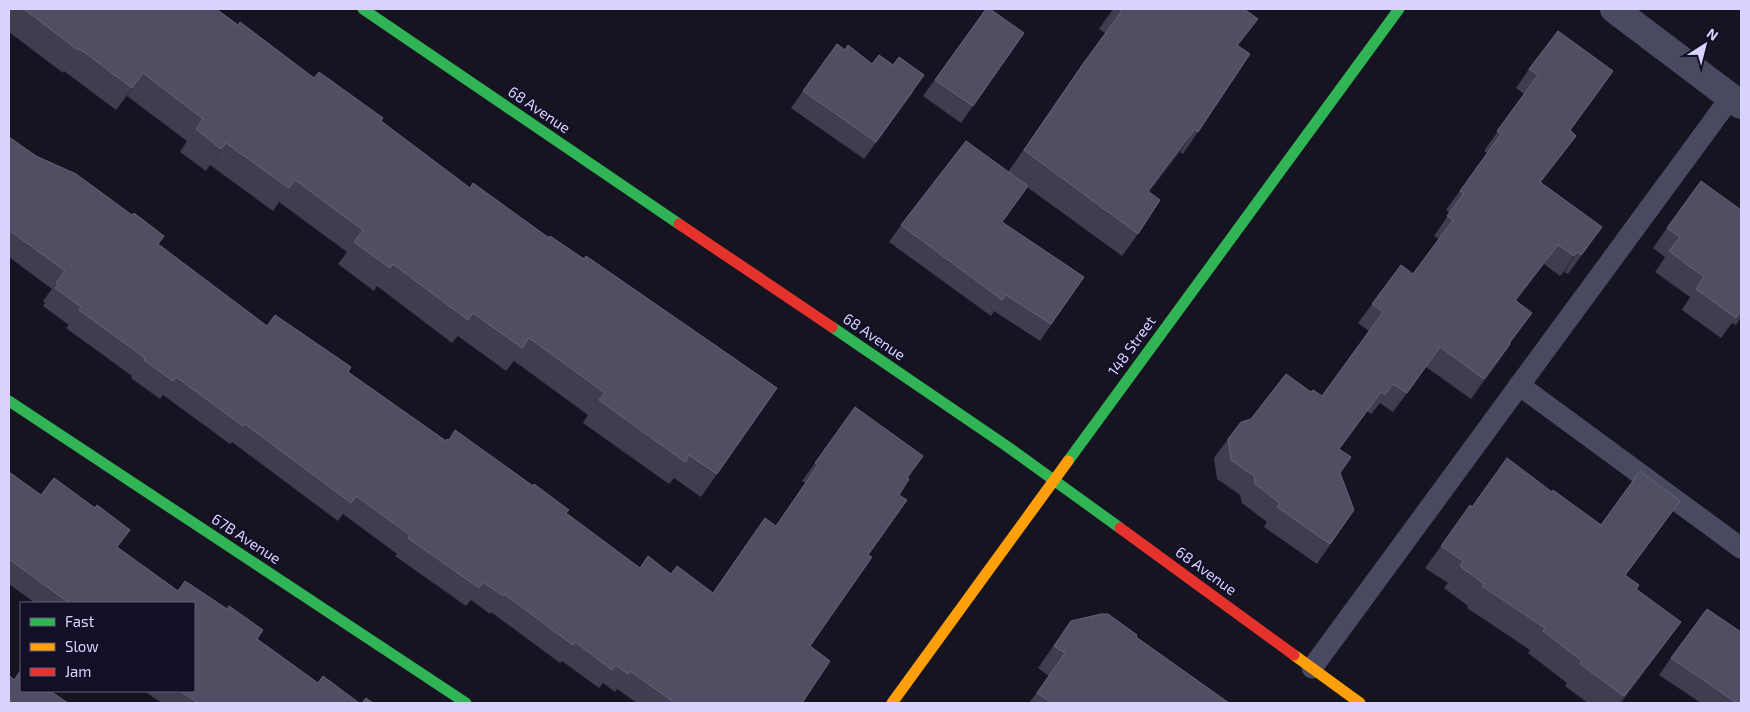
<svg xmlns="http://www.w3.org/2000/svg" width="1750" height="712" viewBox="0 0 1750 712" font-family="'Exo 2',sans-serif">
	<style>
		.lines { fill: none; stroke-linecap: round; stroke-linejoin: round }
		.lane { stroke: #4a4962; stroke-width: 21 }
		.street { stroke: #4a4962; stroke-width: 28 }
		.fast { stroke: #30b455; stroke-width: 11 }
		.slow { stroke: #ff9f0a; stroke-width: 11 }
		.jam { stroke: #e5322d; stroke-width: 11 }
		.wall { fill: #403d50 }
		.shaded-wall { fill: #282635 }
		.building { fill: #504e63; stroke: #66637b }
		.labels { text-anchor: middle; stroke-width: 4.5; stroke-linejoin: round; paint-order: stroke }
		.street-label { font-size: 15px; fill: #d9d4ff; stroke: #130f26 }
	</style>
	<rect width="100%" height="100%" fill="#161421"/>
	<g class="lines">
		<!-- lane -->
		<g class="lane">
			<polyline points="1519,385 1741,548"/>
			<polyline points="1312,668 1731,97"/>
		</g>
		<!-- street -->
		<polyline class="street" points="1614,9 1741,105"/>
		<!-- fast -->
		<g class="fast">
			<polyline points="363,9 679,224"/>
			<polyline points="832,327 1008,447 1120,528"/>
			<polyline points="9,401 466,703"/>
			<polyline points="1068,461 1399,9"/>
		</g>
		<!-- slow -->
		<g class="slow">
			<polyline points="1294,655 1360,703"/>
			<polyline points="892,703 1068,461"/>
		</g>
		<!-- jam -->
		<g class="jam">
			<polyline points="679,224 832,327"/>
			<polyline points="1120,528 1294,655"/>
		</g>
	</g>
	<!-- wall -->
	<g class="wall">
		<polygon points="9,9 216,9 238,25 314,78 381,121 470,188 584,259 777,388 701,497 674,478 669,484 583,423 588,415 514,361 506,371 458,336 452,343 377,286 374,291 338,264 347,252 279,202 273,211 210,165 206,171 180,152 187,141 127,96 116,110 64,71 63,73 9,32"/>
		<polygon points="986,9 1024,33 961,123 923,96"/>
		<polygon points="1113,9 1244,9 1238,46 1198,132 1183,154 1180,152 1149,192 1138,234 1122,256 1027,187 1002,222 1084,277 1040,341 994,311 991,316 889,242 901,225 1008,172 1069,84 1105,33 1099,29"/>
		<polygon points="845,50 872,64 913,92 864,159 791,108 803,91"/>
		<polygon points="1529,69 1613,71 1570,131 1576,136 1541,182 1589,246 1568,274 1564,272 1560,276 1544,264 1516,301 1532,313 1510,344 1497,364 1471,399 1426,367 1393,412 1380,403 1371,414 1367,411 1339,449 1340,473 1354,510 1317,564 1264,527 1267,522 1242,503 1240,495 1217,479 1214,458 1228,439 1251,419 1311,392 1322,396 1369,331 1358,323 1372,304 1413,274 1439,239 1434,236 1450,213 1446,210 1487,153 1484,151 1524,94 1516,88"/>
		<polygon points="9,137 158,244 267,326 348,372 446,441 566,514 640,568 671,574 713,593 776,526 806,483 802,481 815,463 908,478 868,555 810,646 802,703 637,703 617,689 615,692 603,683 599,688 562,661 560,663 491,612 490,614 471,600 466,606 395,556 397,554 343,514 338,521 232,442 230,444 163,395 160,399 131,378 132,376 66,328 69,325 43,306 45,303 43,301 52,289 9,257"/>
		<polygon points="1741,210 1741,317 1736,325 1732,323 1721,338 1682,310 1690,297 1655,272 1665,257 1653,248 1667,228"/>
		<polygon points="9,472 41,495 118,548 178,591 257,639 318,683 359,703 162,703 144,691 194,691 194,603 35,603 9,584"/>
		<polygon points="1551,492 1601,525 1664,523 1626,575 1636,589 1681,622 1665,644 1621,703 1588,703 1565,686 1567,683 1528,653 1530,650 1467,608 1468,606 1444,588 1448,583 1425,568 1441,546 1472,507"/>
		<polygon points="1071,621 1136,637 1229,703 1029,703 1049,676 1038,668"/>
		<polygon points="1671,658 1741,703 1701,703 1659,675"/>
	</g>
	<!-- shaded-wall -->
	<g class="shaded-wall">
		<polygon points="1258,19 1242,41 1221,68 1237,45"/>
		<polygon points="1613,71 1600,91 1556,150 1570,130"/>
		<polygon points="143,73 127,96 116,110 132,88"/>
		<polygon points="1195,129 1180,152 1132,214 1148,191"/>
		<polygon points="1576,136 1562,155 1527,201 1540,182"/>
		<polygon points="226,143 210,165 206,171 221,149"/>
		<polygon points="1602,227 1589,246 1568,274 1581,255"/>
		<polygon points="1558,245 1544,264 1501,319 1515,300"/>
		<polygon points="1578,252 1564,272 1560,276 1574,256"/>
		<polygon points="1532,313 1518,333 1495,362 1509,343"/>
		<polygon points="1510,344 1497,364 1471,399 1484,379"/>
		<polygon points="1680,501 1664,523 1610,597 1625,575"/>
		<polygon points="1681,622 1665,644 1621,703 1620,703"/>
	</g>
	<!-- building -->
	<g class="building">
		<polygon points="24,9 216,9 238,25 240,22 314,78 319,72 383,118 381,121 470,188 473,183 549,238 550,236 584,259 586,256 777,388 717,474 689,455 685,462 599,400 605,393 529,338 522,348 473,313 468,320 393,264 390,268 354,242 363,230 295,180 289,188 226,143 221,149 196,129 203,119 143,73 132,88 80,49 78,50"/>
		<polygon points="986,9 990,9 1024,33 973,106 935,80"/>
		<polygon points="1118,9 1244,9 1258,19 1237,45 1250,54 1198,132 1195,129 1148,191 1160,200 1138,234 1024,150 1085,61 1122,11"/>
		<polygon points="1558,31 1613,71 1570,130 1576,136 1540,182 1602,227 1581,255 1578,252 1574,256 1558,245 1515,300 1532,313 1509,343 1510,344 1484,379 1440,347 1407,393 1393,384 1385,395 1381,392 1339,449 1351,457 1340,473 1354,510 1330,544 1277,507 1280,503 1255,484 1254,476 1231,460 1228,439 1241,422 1251,419 1286,374 1311,392 1313,390 1322,396 1383,312 1372,304 1401,265 1413,274 1453,220 1447,216 1464,193 1460,191 1501,134 1497,131 1538,75 1529,69"/>
		<polygon points="837,44 845,50 848,45 872,64 879,55 893,65 899,57 924,75 876,142 803,91"/>
		<polygon points="9,137 36,156 76,174 132,215 134,213 164,236 158,244 267,326 275,315 351,367 348,372 446,441 447,439 449,440 455,430 533,486 534,484 569,510 566,513 640,568 648,556 671,574 677,566 713,593 765,518 776,526 818,465 815,463 855,407 923,456 907,478 909,479 899,495 907,500 868,555 872,557 810,646 830,661 802,703 675,703 630,671 628,674 615,665 612,670 575,642 573,645 504,594 503,596 483,582 479,588 408,538 410,535 356,496 351,503 245,424 243,426 176,377 173,381 144,360 145,358 79,310 81,307 55,288 58,285 56,283 65,271 9,230"/>
		<polygon points="966,141 1028,186 1002,222 1084,277 1051,324 1006,295 1002,300 901,225"/>
		<polygon points="1701,181 1741,210 1741,309 1736,318 1696,289 1704,277 1669,251 1680,237 1667,228"/>
		<polygon points="1507,458 1552,492 1553,490 1601,525 1640,471 1680,501 1625,575 1639,585 1636,589 1681,622 1624,696 1580,664 1582,661 1543,631 1545,628 1482,586 1484,584 1460,566 1463,561 1441,546 1470,505 1472,507"/>
		<polygon points="9,472 41,495 54,478 95,508 97,505 130,530 117,547 178,591 185,581 227,609 229,606 263,630 257,639 318,683 323,676 359,703 198,703 180,691 194,691 194,603 68,603 68,602 9,559"/>
		<polygon points="1707,609 1741,632 1741,703 1737,703 1671,658"/>
		<polygon points="1101,614 1108,614 1137,635 1136,637 1229,703 1052,703 1037,693 1065,653 1054,646 1071,621"/>
		<polygon points="21,670 21,691 50,691 68,703 9,703 9,675 14,680"/>
		<polygon points="366,698 373,703 362,703"/>
	</g>
	<g class="labels">
		<!-- street labels -->
		<g class="street-label">
			<text transform="translate(539 110) rotate(34)" y="5">68 Avenue</text>
			<text transform="translate(874 337) rotate(34)" y="5">68 Avenue</text>
			<text transform="translate(1132 346) rotate(-54)" y="5">148 Street</text>
			<text transform="translate(246 539) rotate(33)" y="5">67B Avenue</text>
			<text transform="translate(1206 571) rotate(36)" y="5">68 Avenue</text>
		</g>
	</g>
	<!-- border -->
	<rect width="1750" height="712" fill="none" stroke="#d9d4ff" stroke-width="20"/>
	<!-- legend -->
	<rect x="20" y="602" width="175" height="90" fill="#130f26" stroke="#625e7d"/>
	<rect x="30" y="618" width="25" height="8" fill="#30b455" stroke="#625e7d"/>
	<text x="65" y="627" font-size="15" fill="#d9d4ff">Fast</text>
	<rect x="30" y="643" width="25" height="8" fill="#ff9f0a" stroke="#625e7d"/>
	<text x="65" y="652" font-size="15" fill="#d9d4ff">Slow</text>
	<rect x="30" y="668" width="25" height="8" fill="#e5322d" stroke="#625e7d"/>
	<text x="65" y="677" font-size="15" fill="#d9d4ff">Jam</text>
	<!-- north arrow -->
	<g transform="translate(1705 45) rotate(36)" stroke="#130f26" stroke-width="4" paint-order="stroke">
	<path d="M0-4L9 19L0 12L-9 19Z" fill="#d9d4ff"/>
	<text y="-8" font-size="14" font-weight="bold" text-anchor="middle" fill="#d9d4ff">N</text>
	</g>
</svg>
